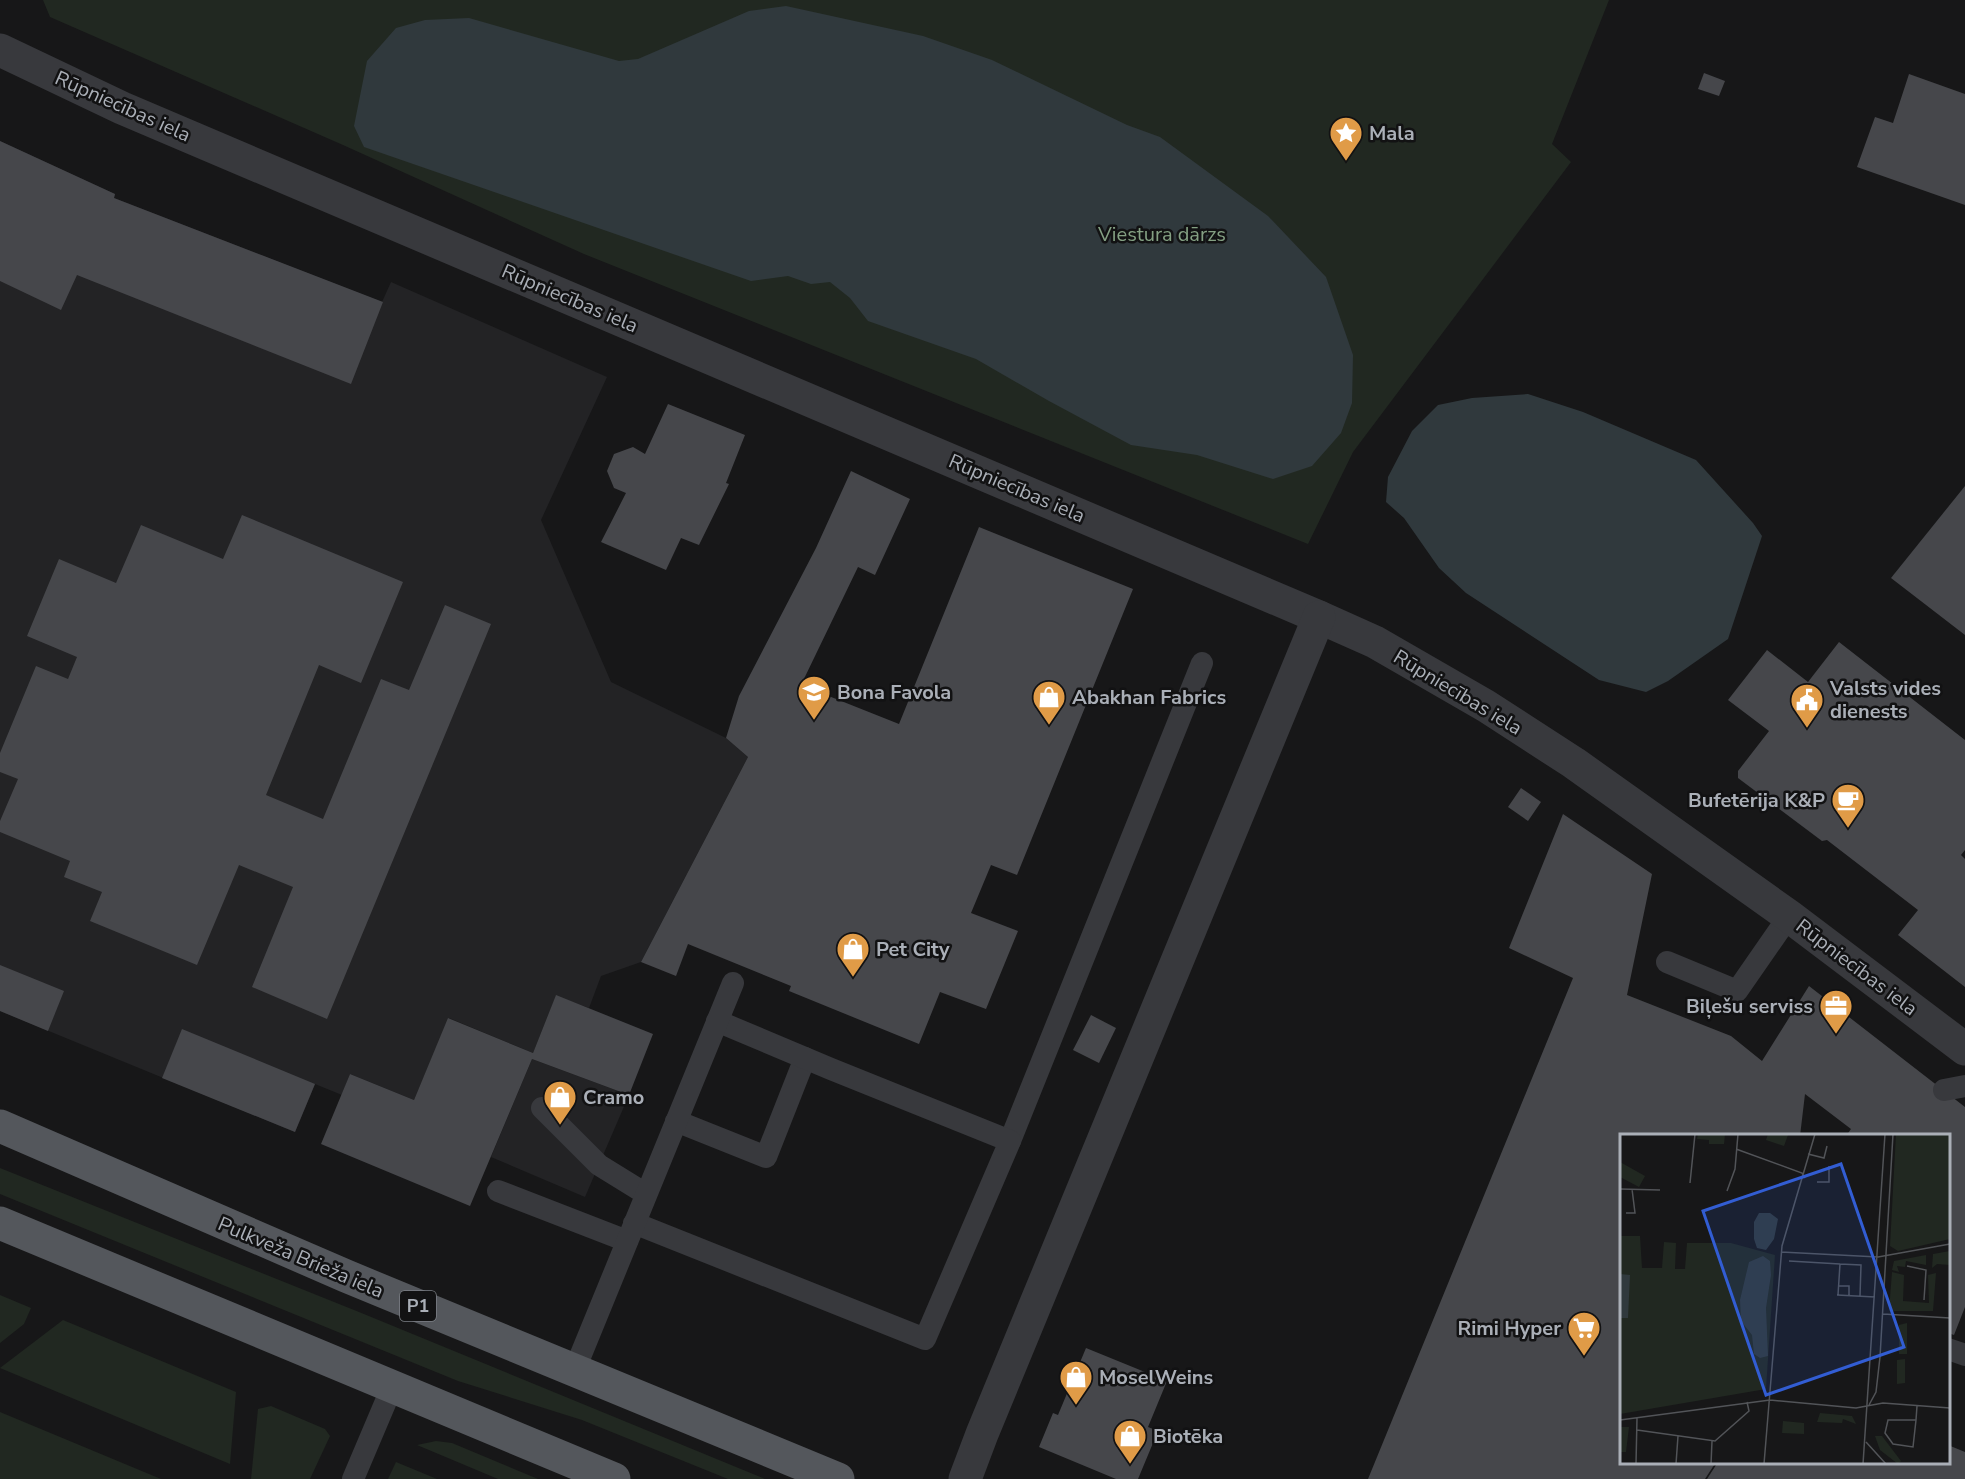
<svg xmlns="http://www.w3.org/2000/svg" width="1965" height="1479" viewBox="0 0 1965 1479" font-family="'Nunito Sans',sans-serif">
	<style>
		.built { fill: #232325 }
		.green { fill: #212821 }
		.water { fill: #30393d }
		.building { fill: #46474b }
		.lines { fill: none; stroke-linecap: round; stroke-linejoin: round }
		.service { stroke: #38393d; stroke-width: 22 }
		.minor { stroke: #38393d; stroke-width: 33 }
		.primary { stroke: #54575c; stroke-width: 33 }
		.labels { text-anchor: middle; stroke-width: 5; stroke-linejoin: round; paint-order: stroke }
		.shield { fill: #121213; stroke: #7c8086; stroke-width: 1.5 }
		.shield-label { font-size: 18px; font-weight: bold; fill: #aaafb7 }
		.street-label { font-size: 20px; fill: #aaafb7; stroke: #121213 }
		.poi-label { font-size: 20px; font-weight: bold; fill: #aaafb7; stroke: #121213; text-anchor: start }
		.park-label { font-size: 20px; fill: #84a083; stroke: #121213 }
		.inset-road { fill: none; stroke: #525458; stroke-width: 1.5 }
		.view { fill: #325dd3; fill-opacity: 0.15; stroke: #325dd3; stroke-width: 3 }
		.inset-edge { fill: none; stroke: #aaafb7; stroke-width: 3 }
	</style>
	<rect width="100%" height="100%" fill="#171718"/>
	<!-- built -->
	<g class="built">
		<polygon points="0,141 115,194 114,198 382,302 391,282 607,377 541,520 611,682 726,738 748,757 641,962 601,976 589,1008 556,996 533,1053 449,1018 414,1100 350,1074 342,1095 315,1084 295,1132 0,1011"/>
		<polygon points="532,1059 629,1095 585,1197 491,1157"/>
	</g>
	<!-- green -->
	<g class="green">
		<polygon points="43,0 1609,0 1552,144 1571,162 1353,452 1308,544 584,254 343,145 50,17"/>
		<polygon points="0,1168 359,1312 765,1479 728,1479 582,1420 458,1381 0,1194"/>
		<polygon points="0,1295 31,1308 24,1324 0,1343"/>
		<polygon points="63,1320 236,1392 230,1464 0,1368"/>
		<polygon points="271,1406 325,1429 330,1436 310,1479 251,1479 258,1409"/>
		<polygon points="0,1412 161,1479 0,1479"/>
		<polygon points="436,1441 452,1443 538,1479 498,1479 417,1445"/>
		<polygon points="396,1462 437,1479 388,1479"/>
	</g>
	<!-- water -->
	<g class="water">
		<polygon points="786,6 923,36 992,60 1127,125 1160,137 1268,216 1326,277 1353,355 1352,403 1341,433 1312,466 1273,479 1197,455 1131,445 1049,401 976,359 868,321 850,298 830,282 811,284 788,276 751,281 364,147 354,126 367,61 396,28 425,20 469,18 619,61 638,59 749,11"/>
		<polygon points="1528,394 1583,412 1696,460 1753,523 1762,536 1728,639 1668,681 1646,692 1599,680 1466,593 1439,568 1404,518 1386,502 1388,477 1412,431 1438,405 1472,398"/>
	</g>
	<!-- building -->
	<g class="building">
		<polygon points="1704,73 1725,81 1719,96 1698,89"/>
		<polygon points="1909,74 1965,94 1965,205 1857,167 1875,117 1893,123"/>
		<polygon points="0,141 115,194 114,198 383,302 351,384 77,275 61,310 0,281"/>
		<polygon points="668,404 745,435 726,483 729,484 699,545 681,538 666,570 601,542 626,493 614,488 607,471 614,454 633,447 645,454"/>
		<polygon points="851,471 910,499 875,575 858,567 801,685 899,724 979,527 1133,589 1017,875 991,865 971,913 1018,931 986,1009 940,992 919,1044 789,991 791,986 688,944 676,976 641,962 748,757 726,738 739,696 816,548"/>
		<polygon points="1965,486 1965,635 1891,578"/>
		<polygon points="242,515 403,582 361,683 319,665 266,795 323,819 381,679 409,690 445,605 491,624 327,1019 252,987 293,887 239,865 197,965 90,921 102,892 64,877 70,861 0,832 0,821 18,779 0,772 0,753 36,666 68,679 77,657 27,636 59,559 116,583 141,525 223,559"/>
		<polygon points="1839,642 1965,740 1965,850 1961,855 1965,859 1965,987 1898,935 1918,910 1827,840 1822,841 1738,778 1738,771 1769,731 1728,700 1767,650 1808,682"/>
		<polygon points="1521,788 1541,802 1528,821 1508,807"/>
		<polygon points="1563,814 1652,874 1627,995 1731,1036 1762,1061 1809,986 1965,1107 1965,1307 1954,1335 1948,1333 1948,1136 1846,1136 1851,1129 1805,1094 1800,1136 1622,1136 1622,1462 1716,1462 1705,1479 1368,1479 1573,978 1509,948"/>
		<polygon points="0,965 64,991 48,1031 0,1011"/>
		<polygon points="556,995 653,1034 629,1095 532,1059 470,1206 321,1144 350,1074 414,1100 448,1018 533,1053"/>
		<polygon points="1091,1015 1116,1028 1099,1063 1073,1050"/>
		<polygon points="182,1029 315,1084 295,1132 162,1078"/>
		<polygon points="1086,1348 1167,1381 1148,1427 1158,1431 1138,1479 1116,1479 1039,1447 1053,1413 1058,1415"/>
		<polygon points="1948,1445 1965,1452 1965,1479 1707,1479 1718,1462 1948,1462"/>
	</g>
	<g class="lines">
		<!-- service -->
		<g class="service">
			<polyline points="1667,962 1737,991 1789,916"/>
			<polyline points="1944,1090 1965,1086"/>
			<polyline points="542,1108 599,1165 646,1194"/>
			<polyline points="676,1121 766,1157 805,1058"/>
			<polyline points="1010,1141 1202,663"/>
			<polyline points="498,1191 627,1241"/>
			<polyline points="634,1223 925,1339 1010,1141 831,1069 717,1021"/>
			<polyline points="1948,1349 1965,1355"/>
			<polyline points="575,1369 733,983"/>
			<polyline points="353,1479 392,1387"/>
		</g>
		<!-- minor -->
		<g class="minor">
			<polyline points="0,50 122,108 1319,617 1375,642 1486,706 1574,763 1789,916 1965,1049"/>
			<polyline points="965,1479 982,1434 1319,617"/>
		</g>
		<!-- primary -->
		<g class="primary">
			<polyline points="0,1126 346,1276 838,1479"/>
			<polyline points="0,1223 614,1479"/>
		</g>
	</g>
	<!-- icons -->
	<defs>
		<g id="sight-pin" transform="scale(1.725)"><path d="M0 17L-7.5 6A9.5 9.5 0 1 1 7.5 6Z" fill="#e09b47" stroke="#121213"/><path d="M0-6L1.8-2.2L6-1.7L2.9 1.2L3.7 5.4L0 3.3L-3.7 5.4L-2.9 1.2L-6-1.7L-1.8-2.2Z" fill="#fff"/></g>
		<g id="school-pin" transform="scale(1.725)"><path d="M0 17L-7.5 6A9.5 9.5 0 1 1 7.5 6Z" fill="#e09b47" stroke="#121213"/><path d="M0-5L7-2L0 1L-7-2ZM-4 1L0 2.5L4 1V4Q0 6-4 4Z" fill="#fff"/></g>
		<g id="shop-pin" transform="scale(1.725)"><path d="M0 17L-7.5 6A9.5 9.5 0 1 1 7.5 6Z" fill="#e09b47" stroke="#121213"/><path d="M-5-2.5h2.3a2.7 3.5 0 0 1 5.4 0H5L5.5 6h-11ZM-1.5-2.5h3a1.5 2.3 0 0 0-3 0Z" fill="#fff"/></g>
		<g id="civic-pin" transform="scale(1.725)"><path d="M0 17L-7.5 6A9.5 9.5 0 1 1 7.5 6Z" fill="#e09b47" stroke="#121213"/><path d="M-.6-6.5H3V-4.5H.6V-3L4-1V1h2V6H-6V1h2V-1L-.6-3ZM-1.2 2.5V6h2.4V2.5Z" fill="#fff"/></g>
		<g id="cafe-pin" transform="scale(1.725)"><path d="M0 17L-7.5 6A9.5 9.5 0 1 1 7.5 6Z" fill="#e09b47" stroke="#121213"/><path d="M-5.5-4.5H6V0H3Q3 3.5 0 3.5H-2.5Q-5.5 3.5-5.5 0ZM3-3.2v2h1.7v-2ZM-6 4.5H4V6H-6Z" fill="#fff"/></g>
		<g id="office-pin" transform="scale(1.725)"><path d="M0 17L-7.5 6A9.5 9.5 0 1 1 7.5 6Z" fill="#e09b47" stroke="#121213"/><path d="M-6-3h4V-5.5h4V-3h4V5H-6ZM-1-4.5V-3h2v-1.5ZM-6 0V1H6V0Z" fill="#fff"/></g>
		<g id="supermarket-pin" transform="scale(1.725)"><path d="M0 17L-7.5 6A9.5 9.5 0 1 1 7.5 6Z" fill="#e09b47" stroke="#121213"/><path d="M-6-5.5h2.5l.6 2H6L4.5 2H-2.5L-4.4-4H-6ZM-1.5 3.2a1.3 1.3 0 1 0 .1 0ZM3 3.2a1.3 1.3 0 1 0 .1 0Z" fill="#fff"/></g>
	</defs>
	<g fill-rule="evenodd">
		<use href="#sight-pin" x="1346" y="133"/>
		<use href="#school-pin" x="814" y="692"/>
		<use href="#shop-pin" x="1049" y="697"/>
		<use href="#civic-pin" x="1807" y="700"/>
		<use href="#cafe-pin" x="1848" y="800"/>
		<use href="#shop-pin" x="853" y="949"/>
		<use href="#office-pin" x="1836" y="1006"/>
		<use href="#shop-pin" x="560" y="1097"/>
		<use href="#supermarket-pin" x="1584" y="1328"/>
		<use href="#shop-pin" x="1076" y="1377"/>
		<use href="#shop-pin" x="1130" y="1436"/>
	</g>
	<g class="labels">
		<!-- shield labels -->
		<rect class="shield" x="400" y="1291" width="36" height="30" rx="4.5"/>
		<g class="shield-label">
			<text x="418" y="1312">P1</text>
		</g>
		<!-- street labels -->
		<g class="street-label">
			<text transform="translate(123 106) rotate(24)" y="7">Rūpniecības iela</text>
			<text transform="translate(570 298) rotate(23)" y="7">Rūpniecības iela</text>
			<text transform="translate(1017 488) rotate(23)" y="7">Rūpniecības iela</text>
			<text transform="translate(1458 692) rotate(31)" y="7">Rūpniecības iela</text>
			<text transform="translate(1857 967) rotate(37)" y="7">Rūpniecības iela</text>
			<text transform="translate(301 1257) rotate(23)" y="7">Pulkveža Brieža iela</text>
		</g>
		<!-- poi labels -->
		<g class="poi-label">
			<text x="1369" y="140">Mala</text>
			<text x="1830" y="695">Valsts vides<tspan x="1830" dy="23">dienests</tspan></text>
			<text x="837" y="699">Bona Favola</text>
			<text x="1072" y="704">Abakhan Fabrics</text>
			<text x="1825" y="807" text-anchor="end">Bufetērija K&amp;P</text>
			<text x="876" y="956">Pet City</text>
			<text x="1813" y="1013" text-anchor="end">Biļešu serviss</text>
			<text x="583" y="1104">Cramo</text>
			<text x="1561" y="1335" text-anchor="end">Rimi Hyper</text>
			<text x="1099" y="1384">MoselWeins</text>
			<text x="1153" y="1443">Biotēka</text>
		</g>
		<!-- park labels -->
		<g class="park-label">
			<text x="1162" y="241">Viestura dārzs</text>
		</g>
	</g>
	<!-- overview -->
	<g transform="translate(1620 1134)">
		<rect width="330" height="330" fill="#171718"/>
		<path d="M78 0H105L104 10H89V6L77 5ZM148 0 168 1 164 12 146 6ZM276 0H330V105L278 117 270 112ZM0 28 25 42 19 53 0 43ZM0 102H20L22 134H42L44 108 56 109 55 135H65L67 109H111L155 121 146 255 0 280ZM330 117V131L317 130 312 134 313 120ZM306 121V131L286 127 285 133 277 132 279 138 272 136 274 127ZM272 138 284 141 283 167 309 169 308 141 316 139 313 177H269ZM287 189V220H279V191ZM285 225V249L277 250V226ZM200 279 232 282 236 290 223 285 222 289 197 288ZM163 287 184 289V300L162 299ZM0 293H9L6 318H0ZM255 302H262L281 327 278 330 260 316Z" fill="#212821"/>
		<path d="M139 79H150L158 85 154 105 146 116 137 114 134 105V88ZM143 122 150 127 151 141 146 174 148 222 140 224 134 220 132 201 121 187 120 166 129 128ZM0 140 10 141 8 184H0Z" fill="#30393d"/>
		<path class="inset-road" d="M116 15 182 39 185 44M188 20 204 24 207 12M197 48H209V32M70 49 75 0M0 55 40 56M107 57 115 35 118 0M6 79H15L12 55M161 118 258 123 330 110M169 127 220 130M287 132 306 136 304 166M219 152H229V162M217 161 255 163M218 161 220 130 241 131 240 162M263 180 330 184M249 271 256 258 260 223 273 0M0 286 150 266 236 274 263 269 330 274M296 286H268L265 299 273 310 293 313 296 286 297 272M17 296 95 307 129 277 127 268M246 308 266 330M16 330 17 284M56 330 58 302M91 330 92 307M144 330 162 112 195 0M243 330 265 0"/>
		<path class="view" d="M221 30 284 213 146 261 83 77Z"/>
		<rect width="330" height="330" class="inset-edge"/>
	</g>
</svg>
